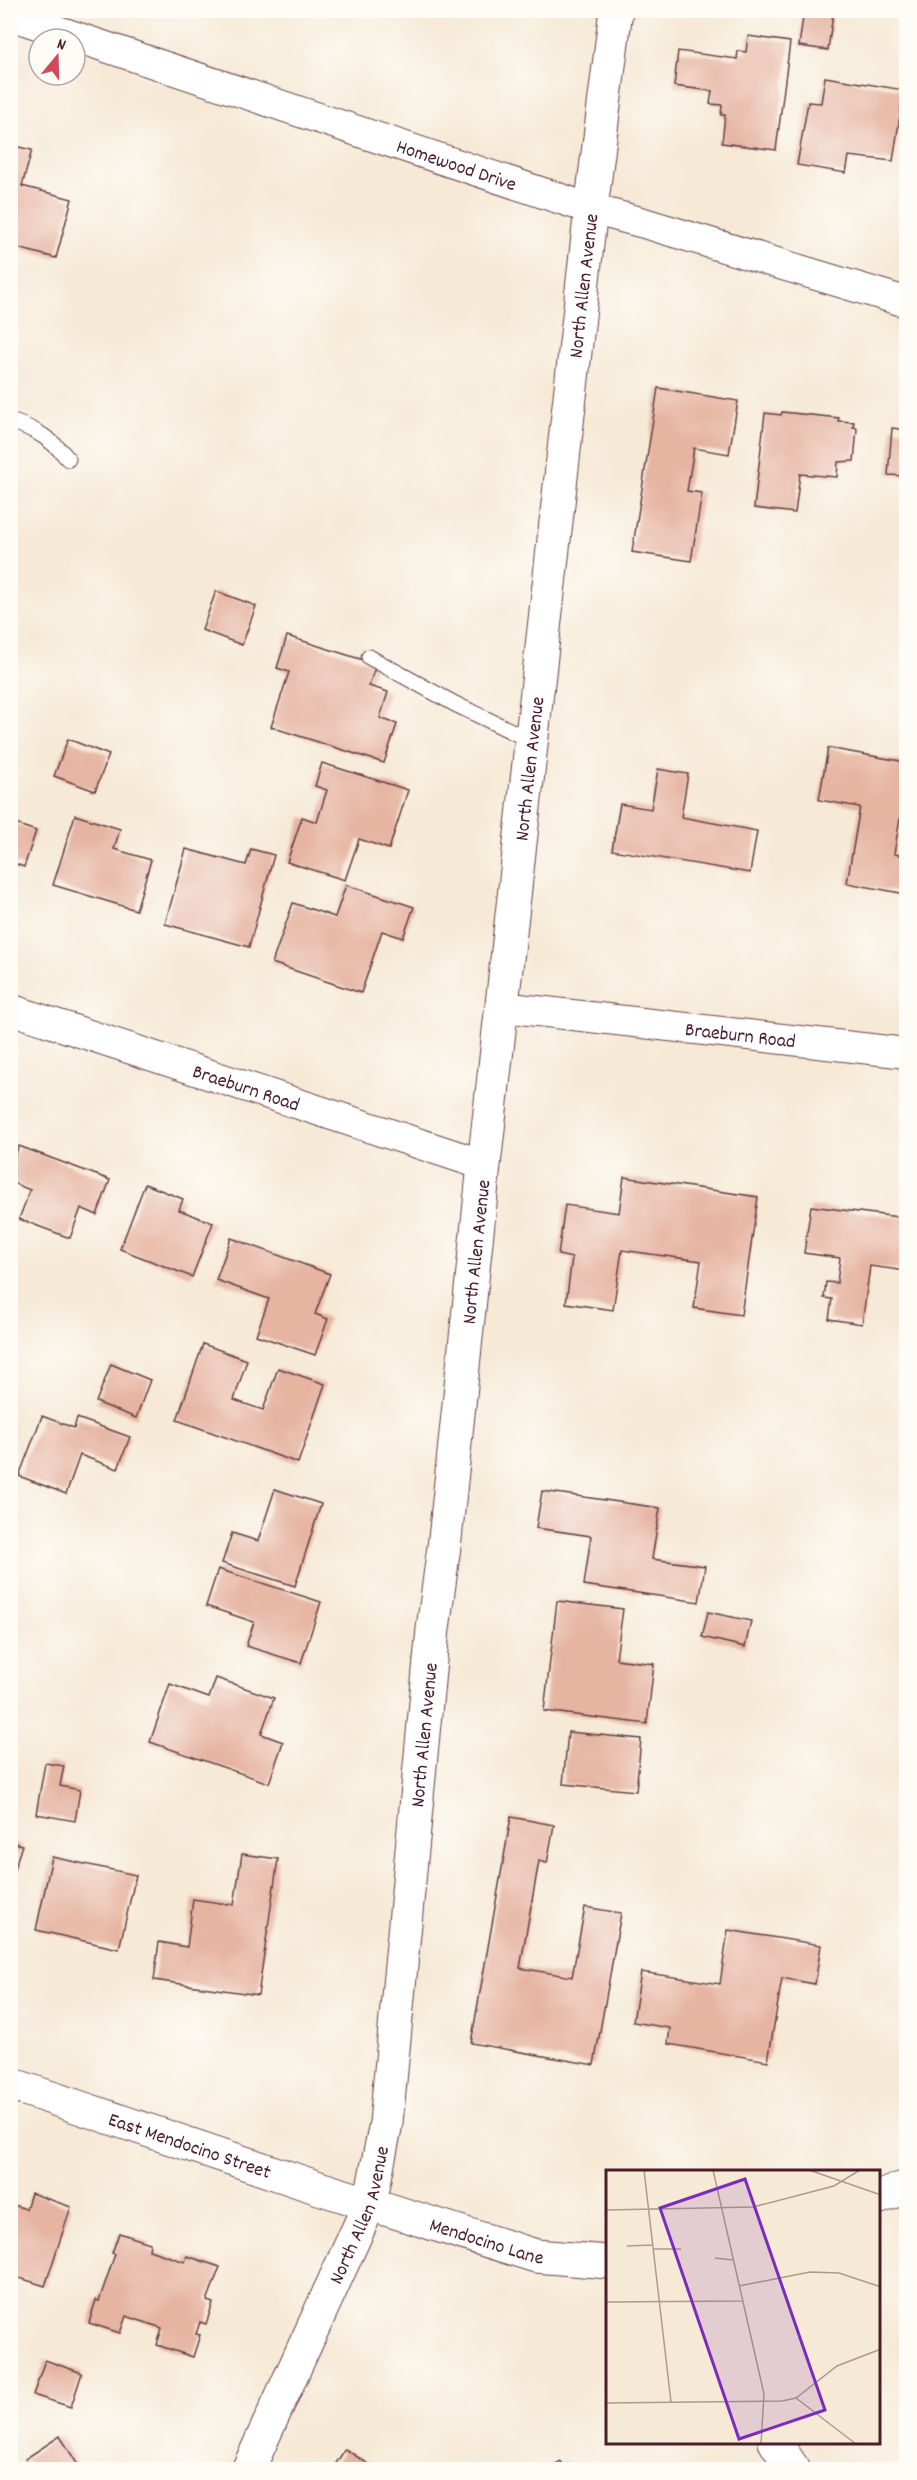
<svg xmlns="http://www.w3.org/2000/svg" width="917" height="2480" viewBox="0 0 917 2480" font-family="Dekko,sans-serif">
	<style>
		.building { fill: #e6b4a1 }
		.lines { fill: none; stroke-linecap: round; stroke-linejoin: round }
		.lane-casing { stroke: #643d44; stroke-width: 17 }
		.street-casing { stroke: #643d44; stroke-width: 32 }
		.secondary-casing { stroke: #643d44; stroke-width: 35 }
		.lane { stroke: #fff; stroke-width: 15 }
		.street { stroke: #fff; stroke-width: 30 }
		.secondary { stroke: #fff; stroke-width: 33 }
		.labels { text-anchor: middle; stroke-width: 6; stroke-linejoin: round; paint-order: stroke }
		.street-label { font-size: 20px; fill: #4a1f2b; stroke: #fdfcf7 }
		.inset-road { fill: none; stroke: #b19891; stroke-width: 1.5 }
		.view { fill: #7b2cbf; fill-opacity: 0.15; stroke: #7b2cbf; stroke-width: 3 }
		.inset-edge { fill: none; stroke: #4a1f2b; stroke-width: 3 }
	</style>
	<rect width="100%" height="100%" fill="#fdfcf7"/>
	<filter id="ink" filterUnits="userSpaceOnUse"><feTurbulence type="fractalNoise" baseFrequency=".0167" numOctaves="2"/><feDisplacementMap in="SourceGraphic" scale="12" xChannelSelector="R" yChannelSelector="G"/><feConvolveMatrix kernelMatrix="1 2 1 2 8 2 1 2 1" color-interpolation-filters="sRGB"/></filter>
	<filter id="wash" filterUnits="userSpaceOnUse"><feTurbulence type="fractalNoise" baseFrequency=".008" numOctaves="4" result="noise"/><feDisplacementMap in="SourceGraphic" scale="24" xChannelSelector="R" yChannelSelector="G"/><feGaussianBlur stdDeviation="1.35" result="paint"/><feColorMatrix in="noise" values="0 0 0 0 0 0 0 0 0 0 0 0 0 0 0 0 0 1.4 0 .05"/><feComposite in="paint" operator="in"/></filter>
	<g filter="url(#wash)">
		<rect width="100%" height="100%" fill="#f6e9d5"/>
		<g id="blocks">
			<!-- building -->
			<g class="building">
				<polygon points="804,10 833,14 828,50 799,46"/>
				<polygon points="748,36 790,42 776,150 722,143 725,115 721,115 722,105 710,104 712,91 674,86 678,51 737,59 738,51 746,52"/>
				<polygon points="825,77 904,90 893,161 849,156 846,173 797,165 808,102 821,103"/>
				<polygon points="10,145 32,150 22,186 72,199 56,258 10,246"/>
				<polygon points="658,388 738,401 729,454 694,448 687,491 702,493 691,561 632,552"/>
				<polygon points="782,412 839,418 838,421 854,422 853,427 857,428 854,461 838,462 837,477 800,474 795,513 754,508 765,413 781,415"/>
				<polygon points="892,428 906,430 906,476 888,475"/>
				<polygon points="216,591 256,606 242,645 202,630"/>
				<polygon points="287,636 376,664 369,686 388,692 380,718 397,724 384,763 271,727 289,672 277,668"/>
				<polygon points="68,739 109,755 95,791 54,776"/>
				<polygon points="828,748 906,762 906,782 894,854 906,856 906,894 847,883 860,807 819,800"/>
				<polygon points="322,763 408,790 389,849 359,839 345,880 287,862 302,817 317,822 327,790 315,786"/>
				<polygon points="658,769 688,774 681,817 757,831 750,873 612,850 620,804 651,809"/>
				<polygon points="75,815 120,829 114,849 151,860 136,910 53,885"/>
				<polygon points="10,822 36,831 24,867 10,862"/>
				<polygon points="186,849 246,865 251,849 274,855 249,947 165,924"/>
				<polygon points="346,885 414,907 403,938 382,931 361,993 272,963 293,903 335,917"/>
				<polygon points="19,1146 110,1180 97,1215 81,1208 70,1238 19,1219 30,1190 10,1182 10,1168"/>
				<polygon points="624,1177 758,1197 741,1315 694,1308 701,1261 622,1250 613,1310 566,1303 572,1258 558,1255 565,1205 619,1213"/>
				<polygon points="145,1184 183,1199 179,1210 213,1223 192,1277 120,1249"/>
				<polygon points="811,1206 906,1218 906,1271 870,1266 862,1324 829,1319 832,1299 824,1298 826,1282 837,1283 840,1258 804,1253"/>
				<polygon points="231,1238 330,1274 315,1314 328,1319 315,1355 256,1335 269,1299 216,1280"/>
				<polygon points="203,1344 247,1360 234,1400 263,1410 278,1368 325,1384 298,1463 177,1420"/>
				<polygon points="111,1364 150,1380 136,1418 96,1402"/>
				<polygon points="42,1416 74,1428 77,1418 130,1437 118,1469 80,1455 66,1494 19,1476"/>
				<polygon points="275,1489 321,1504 295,1586 222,1563 232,1533 258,1541"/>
				<polygon points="542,1491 660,1508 652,1559 705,1566 699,1602 584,1585 591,1536 536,1528"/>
				<polygon points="218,1569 321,1602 301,1663 246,1646 254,1622 206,1606"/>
				<polygon points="557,1601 623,1609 616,1659 654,1664 647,1724 544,1711"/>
				<polygon points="708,1612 751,1621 745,1647 702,1637"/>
				<polygon points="216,1678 274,1698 261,1734 283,1742 269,1783 150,1742 170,1684 209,1698"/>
				<polygon points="568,1732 641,1739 636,1791 563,1784"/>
				<polygon points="45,1763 64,1766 60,1786 80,1790 75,1821 36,1814"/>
				<polygon points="511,1817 554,1825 547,1863 539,1861 520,1968 572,1977 585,1907 621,1913 594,2065 471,2043"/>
				<polygon points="10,1842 22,1845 11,1879 10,1879"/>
				<polygon points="242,1854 278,1859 258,1995 154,1980 159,1942 187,1947 193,1899 234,1905"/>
				<polygon points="52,1857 136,1875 119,1949 36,1930"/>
				<polygon points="728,1930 821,1945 815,1984 782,1978 768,2061 668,2044 670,2028 633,2022 641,1972 720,1984"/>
				<polygon points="31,2193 71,2207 45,2286 10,2275 10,2204 26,2209"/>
				<polygon points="119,2233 150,2243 149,2250 185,2262 187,2256 220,2267 207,2301 213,2303 206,2324 200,2322 196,2334 200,2335 193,2357 157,2345 162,2328 126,2316 120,2333 89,2323 96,2300 99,2301 115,2254 112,2253"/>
				<polygon points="45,2360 82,2373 71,2407 33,2395"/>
				<polygon points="60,2436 81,2470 32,2470 25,2459"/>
				<polygon points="345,2449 378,2470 332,2470"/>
				<polygon points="561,2462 563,2466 569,2464 572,2470 547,2470"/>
			</g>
		</g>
	</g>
	<g filter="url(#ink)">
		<use href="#blocks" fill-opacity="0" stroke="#643d44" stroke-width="1.5"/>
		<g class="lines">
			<!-- lane casing -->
			<g class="lane-casing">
				<g id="lane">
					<path d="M10 421C35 429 52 439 68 459"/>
					<polyline points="369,657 455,704 532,741"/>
				</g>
			</g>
			<!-- street casing -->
			<g class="street-casing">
				<g id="street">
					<path id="s1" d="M10 15 591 209 644 223 906 302"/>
					<path id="s2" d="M502 1007 906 1053"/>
					<path id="s3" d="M10 1009 484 1165"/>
				</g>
			</g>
			<!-- secondary casing -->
			<g class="secondary-casing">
				<g id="secondary">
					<path id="s4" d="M10 2084 319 2188 536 2256 608 2262"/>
					<polyline points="880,2197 906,2187"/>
					<polyline points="775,2442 794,2470"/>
					<path id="s5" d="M248 2470 370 2203 386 2123 433 1629 445 1539 484 1165 591 209 616 10"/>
				</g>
			</g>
			<!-- lane -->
			<use href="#lane" class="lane"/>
			<!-- street -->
			<use href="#street" class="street"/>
			<!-- secondary -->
			<use href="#secondary" class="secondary"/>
		</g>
	</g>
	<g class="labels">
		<!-- street labels -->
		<g class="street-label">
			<text dy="7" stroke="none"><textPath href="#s1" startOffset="471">Homewood Drive</textPath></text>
			<text dy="7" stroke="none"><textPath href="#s5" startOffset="2223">North Allen Avenue</textPath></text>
			<text dy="7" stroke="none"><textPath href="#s5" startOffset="1737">North Allen Avenue</textPath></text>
			<text dy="7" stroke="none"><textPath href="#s2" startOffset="240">Braeburn Road</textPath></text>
			<text dy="7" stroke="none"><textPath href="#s3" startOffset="249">Braeburn Road</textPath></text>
			<text dy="7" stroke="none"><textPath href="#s5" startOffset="1251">North Allen Avenue</textPath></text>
			<text dy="7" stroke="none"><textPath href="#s5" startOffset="765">North Allen Avenue</textPath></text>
			<text dy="7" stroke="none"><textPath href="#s4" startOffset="190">East Mendocino Street</textPath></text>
			<text dy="7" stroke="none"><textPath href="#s5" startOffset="279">North Allen Avenue</textPath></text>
			<text dy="7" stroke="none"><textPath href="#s4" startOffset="502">Mendocino Lane</textPath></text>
		</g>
	</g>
	<!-- overview -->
	<g transform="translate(606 2170)">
		<rect width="274" height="274" fill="#f6e9d5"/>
		<path class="inset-road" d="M38 0 65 232M107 0 158 224 155 274M203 0 275 25M0 40 147 37 228 16 254 0M21 76 47 75M48 79H75M109 88 127 90M133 116 204 102 233 103 275 117M0 132 136 131M190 228 250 274M0 233 176 231 190 228 231 196 275 179"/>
		<path class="view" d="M139 9 219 240 133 269 54 38Z"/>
		<rect width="274" height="274" class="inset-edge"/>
	</g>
	<!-- margin -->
	<rect width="917" height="2480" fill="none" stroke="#fdfcf7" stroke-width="36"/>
	<!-- north arrow -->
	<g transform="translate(57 57) rotate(19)"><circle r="28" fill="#fdfcf7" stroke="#b5a4a5" stroke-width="1.5"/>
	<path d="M0-4.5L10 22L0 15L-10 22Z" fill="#d1495b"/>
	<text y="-9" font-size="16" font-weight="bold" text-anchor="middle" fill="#4a1f2b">N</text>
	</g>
</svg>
